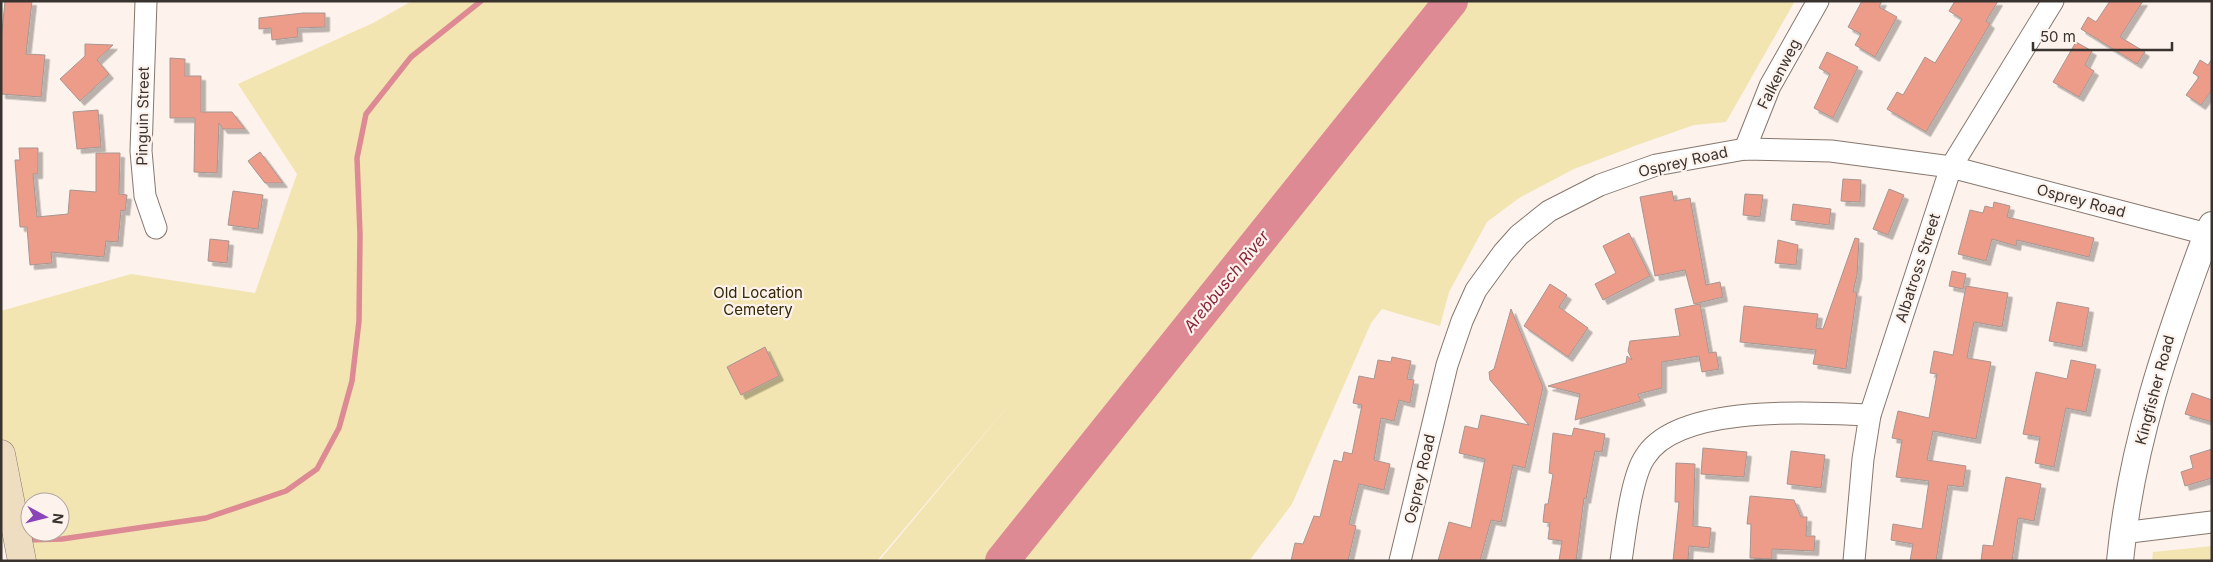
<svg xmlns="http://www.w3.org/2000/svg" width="2213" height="562" viewBox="0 0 2213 562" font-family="Inter,sans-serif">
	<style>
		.green { fill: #f2e5b1; fill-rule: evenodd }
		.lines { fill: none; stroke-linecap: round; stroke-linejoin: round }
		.stream { stroke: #dd8a94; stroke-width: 5.5 }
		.river { stroke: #dd8a94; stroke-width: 34 }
		.building { fill: #ed9c8a; stroke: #a89591; filter: url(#shadow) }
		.minor-casing { stroke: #86776e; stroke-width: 23 }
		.tertiary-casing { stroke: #86776e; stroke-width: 28 }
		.secondary-casing { stroke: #86776e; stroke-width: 29 }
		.minor { stroke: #fff; stroke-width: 21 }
		.tertiary { stroke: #fff; stroke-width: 26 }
		.secondary { stroke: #efddc2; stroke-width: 28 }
		.labels { text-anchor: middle; stroke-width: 4.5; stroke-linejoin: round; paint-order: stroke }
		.street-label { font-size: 15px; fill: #39332f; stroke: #fdf2ec }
		.park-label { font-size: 15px; fill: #312905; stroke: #fdf2ec }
		.water-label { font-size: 16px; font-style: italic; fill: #87263b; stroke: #fdf2ec }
	</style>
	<defs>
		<filter id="shadow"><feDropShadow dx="4.5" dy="4.5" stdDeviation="0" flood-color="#0004"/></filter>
	</defs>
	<rect width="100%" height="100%" fill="#fdf2ec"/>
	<!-- green -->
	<g class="green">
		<path d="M412 1H1795L1726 122 1694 125 1637 145 1574 169 1519 198 1487 222 1449 292 1440 326 1382 309 1371 323 1292 504 1249 561H879L1019 393 877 561H22L1 454V311L131 274 255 293 297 174 238 84 373 23ZM30 502H60V532H30Z"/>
		<polygon points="2212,546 2212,561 2152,561 2153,552"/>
	</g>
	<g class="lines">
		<!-- stream -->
		<polyline class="stream" points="26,540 62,539 206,518 286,491 317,469 339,428 352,381 359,321 360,234 357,158 366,114 411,57 481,1"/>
		<!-- river -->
		<polyline class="river" points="1002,561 1451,1"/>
	</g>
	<!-- building -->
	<g class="building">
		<polygon points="5,1 32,1 26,54 45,55 41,97 1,94 1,41"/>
		<polygon points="1862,1 1882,1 1879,7 1897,17 1875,57 1855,45 1861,34 1848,27"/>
		<polygon points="1955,1 1998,1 1986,21 1990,24 1926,132 1887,109 1897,92 1903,95 1925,57 1935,63 1962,19 1949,11"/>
		<polygon points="2110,1 2143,1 2120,37 2145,52 2137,64 2081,29 2088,17 2096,22"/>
		<polygon points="303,13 325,13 325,27 297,28 298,37 272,40 271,28 259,29 259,18"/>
		<polygon points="2076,42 2092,51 2085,65 2094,71 2079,97 2053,82"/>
		<polygon points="85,44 113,45 97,60 109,74 80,101 60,79 85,56"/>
		<polygon points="1827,52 1858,67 1833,118 1814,108 1830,74 1819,68"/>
		<polygon points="170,58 185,59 185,76 201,76 201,112 232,112 245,129 223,129 219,123 217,173 194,172 195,118 170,118"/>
		<polygon points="2212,59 2212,90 2201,105 2186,95 2199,77 2193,73 2200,60 2208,65"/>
		<polygon points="98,110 101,147 77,149 73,112"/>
		<polygon points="19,148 38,148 38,174 33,174 37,217 68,214 70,190 96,192 96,153 120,153 119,194 127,195 125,211 121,210 118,242 106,241 104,257 51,252 52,263 30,265 27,227 20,227 15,160 20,160"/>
		<polygon points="260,152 283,183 265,183 248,161"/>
		<polygon points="1843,179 1861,180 1860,202 1841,201"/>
		<polygon points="1889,189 1904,195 1888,235 1873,229"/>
		<polygon points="233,191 263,195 258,229 228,225"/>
		<polygon points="1672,191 1674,201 1690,198 1706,285 1720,282 1723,297 1694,304 1685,270 1655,276 1640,197"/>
		<polygon points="1745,194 1763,195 1760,217 1743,215"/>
		<polygon points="1994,202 2010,206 2007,217 2094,238 2089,257 2017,240 2016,246 1992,239 1986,261 1958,254 1970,210 1983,213 1985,206 1993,208"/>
		<polygon points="1793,204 1831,209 1829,225 1791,220"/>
		<polygon points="1629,233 1650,276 1603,300 1595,284 1616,273 1603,246"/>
		<polygon points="1855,238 1859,239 1857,275 1853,292 1857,292 1846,369 1813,364 1816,350 1740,342 1744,306 1818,314 1816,328 1823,329"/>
		<polygon points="210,239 229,241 227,263 208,261"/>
		<polygon points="1778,240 1798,245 1796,265 1775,263"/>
		<polygon points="1952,271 1966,274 1963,289 1949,286"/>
		<polygon points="1550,284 1567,295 1559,307 1588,328 1568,357 1524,326"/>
		<polygon points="1966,286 2008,293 2002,327 1974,322 1967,358 1991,362 1976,439 1933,431 1927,460 1966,466 1963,487 1948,485 1936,561 1910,561 1913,544 1891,540 1893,524 1922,529 1929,481 1896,477 1902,440 1892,438 1898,411 1929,418 1937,374 1930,373 1934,351 1953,355"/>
		<polygon points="2057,302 2089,308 2082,347 2049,341"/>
		<polygon points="1700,304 1709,353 1716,352 1719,369 1702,372 1699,356 1662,362 1662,388 1638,394 1641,401 1575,420 1580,394 1548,386 1626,363 1627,356 1632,360 1628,351 1630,341 1680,336 1675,309"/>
		<polygon points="1511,309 1543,387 1525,468 1513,465 1501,522 1491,520 1480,561 1438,561 1449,522 1471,528 1485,459 1459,453 1465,426 1478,429 1481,415 1529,425 1490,380 1489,372 1494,369"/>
		<polygon points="765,347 779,376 741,395 727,367"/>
		<polygon points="1392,357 1411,361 1407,379 1414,380 1410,403 1399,400 1394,421 1381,418 1374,460 1390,464 1384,490 1359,484 1349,524 1356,526 1348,561 1291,561 1295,543 1303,544 1314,516 1320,517 1334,460 1342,462 1344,452 1352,454 1362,405 1353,403 1359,376 1374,379 1378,360 1391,362"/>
		<polygon points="2071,360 2096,365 2086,412 2066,408 2054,467 2035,463 2040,437 2023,434 2036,372 2067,379"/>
		<polygon points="2192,393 2212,400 2212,422 2185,414"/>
		<polygon points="1574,428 1605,434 1602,452 1595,451 1586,499 1584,498 1576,561 1559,561 1562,541 1548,539 1550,523 1543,522 1545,504 1548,504 1553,474 1549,473 1553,433 1572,436"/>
		<polygon points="1703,448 1747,452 1744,477 1701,474"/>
		<polygon points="2212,449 2212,478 2185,486 2181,472 2193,468 2190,456"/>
		<polygon points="1791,451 1825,455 1821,488 1787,484"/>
		<polygon points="1676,463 1695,464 1693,526 1711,528 1709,548 1689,546 1688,561 1673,561 1679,502 1675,502"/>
		<polygon points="2006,477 2041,484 2034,521 2018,518 2012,561 1981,561 1983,545 1993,546"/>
		<polygon points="1750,496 1794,500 1801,517 1807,517 1806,536 1815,536 1814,551 1772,549 1772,559 1750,558 1751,524 1747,524"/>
	</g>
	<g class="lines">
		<!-- minor casing -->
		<g class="minor-casing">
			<g id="minor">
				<polyline points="146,1 141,151 145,196 156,228"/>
				<polyline points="1745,149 1770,86 1818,1"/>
				<polyline points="2122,533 2212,522"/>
				<polyline points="1400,561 1447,365 1462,321 1476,290 1503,253 1519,235 1549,211 1600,185 1656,165 1745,149 1831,151 1951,167 2207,234"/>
				<path d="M1621 561C1625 535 1631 477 1645 457 1678 403 1814 413 1870 415"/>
				<polyline points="1854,561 1863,459 1870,415 1951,167 2053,1"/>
			</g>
		</g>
		<!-- tertiary casing -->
		<g class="tertiary-casing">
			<path id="tertiary" d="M2120 561C2131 446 2167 341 2207 234L2212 225"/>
		</g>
		<!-- secondary casing -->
		<g class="secondary-casing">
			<polyline id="secondary" points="1,454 22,561"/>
		</g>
		<!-- minor -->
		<use href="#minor" class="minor"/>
		<!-- tertiary -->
		<use href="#tertiary" class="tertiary"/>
		<!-- secondary -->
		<use href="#secondary" class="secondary"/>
	</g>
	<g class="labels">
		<!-- street labels -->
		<g class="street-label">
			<text transform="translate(1779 74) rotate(-63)" y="5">Falkenweg</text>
			<text transform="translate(143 116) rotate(-89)" y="5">Pinguin Street</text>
			<text transform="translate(1683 162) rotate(-13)" y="5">Osprey Road</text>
			<text transform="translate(2081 201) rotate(15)" y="5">Osprey Road</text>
			<text transform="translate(1918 268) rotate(-72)" y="5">Albatross Street</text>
			<text transform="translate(2155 390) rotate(-75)" y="5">Kingfisher Road</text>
			<text transform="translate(1420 479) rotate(-77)" y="5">Osprey Road</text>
		</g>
		<!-- park labels -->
		<g class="park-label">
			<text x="758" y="298">Old Location<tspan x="758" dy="17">Cemetery</tspan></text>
		</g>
		<!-- water labels -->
		<g class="water-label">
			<text transform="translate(1226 281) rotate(-51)" y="6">Arebbusch River</text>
		</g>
	</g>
	<!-- border -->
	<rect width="2213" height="562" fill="none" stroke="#39332f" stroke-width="5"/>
	<!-- north arrow -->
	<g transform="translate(45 517) rotate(97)"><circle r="24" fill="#fdf2ec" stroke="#afa6a0"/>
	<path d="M0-4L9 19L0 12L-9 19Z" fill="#8b45b8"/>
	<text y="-8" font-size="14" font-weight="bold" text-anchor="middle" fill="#39332f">N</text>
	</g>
	<!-- scale -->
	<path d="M2033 42v8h139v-8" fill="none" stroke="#39332f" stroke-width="2.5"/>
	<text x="2040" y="42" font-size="15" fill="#39332f" stroke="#fdf2ec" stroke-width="4" paint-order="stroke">50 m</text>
</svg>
